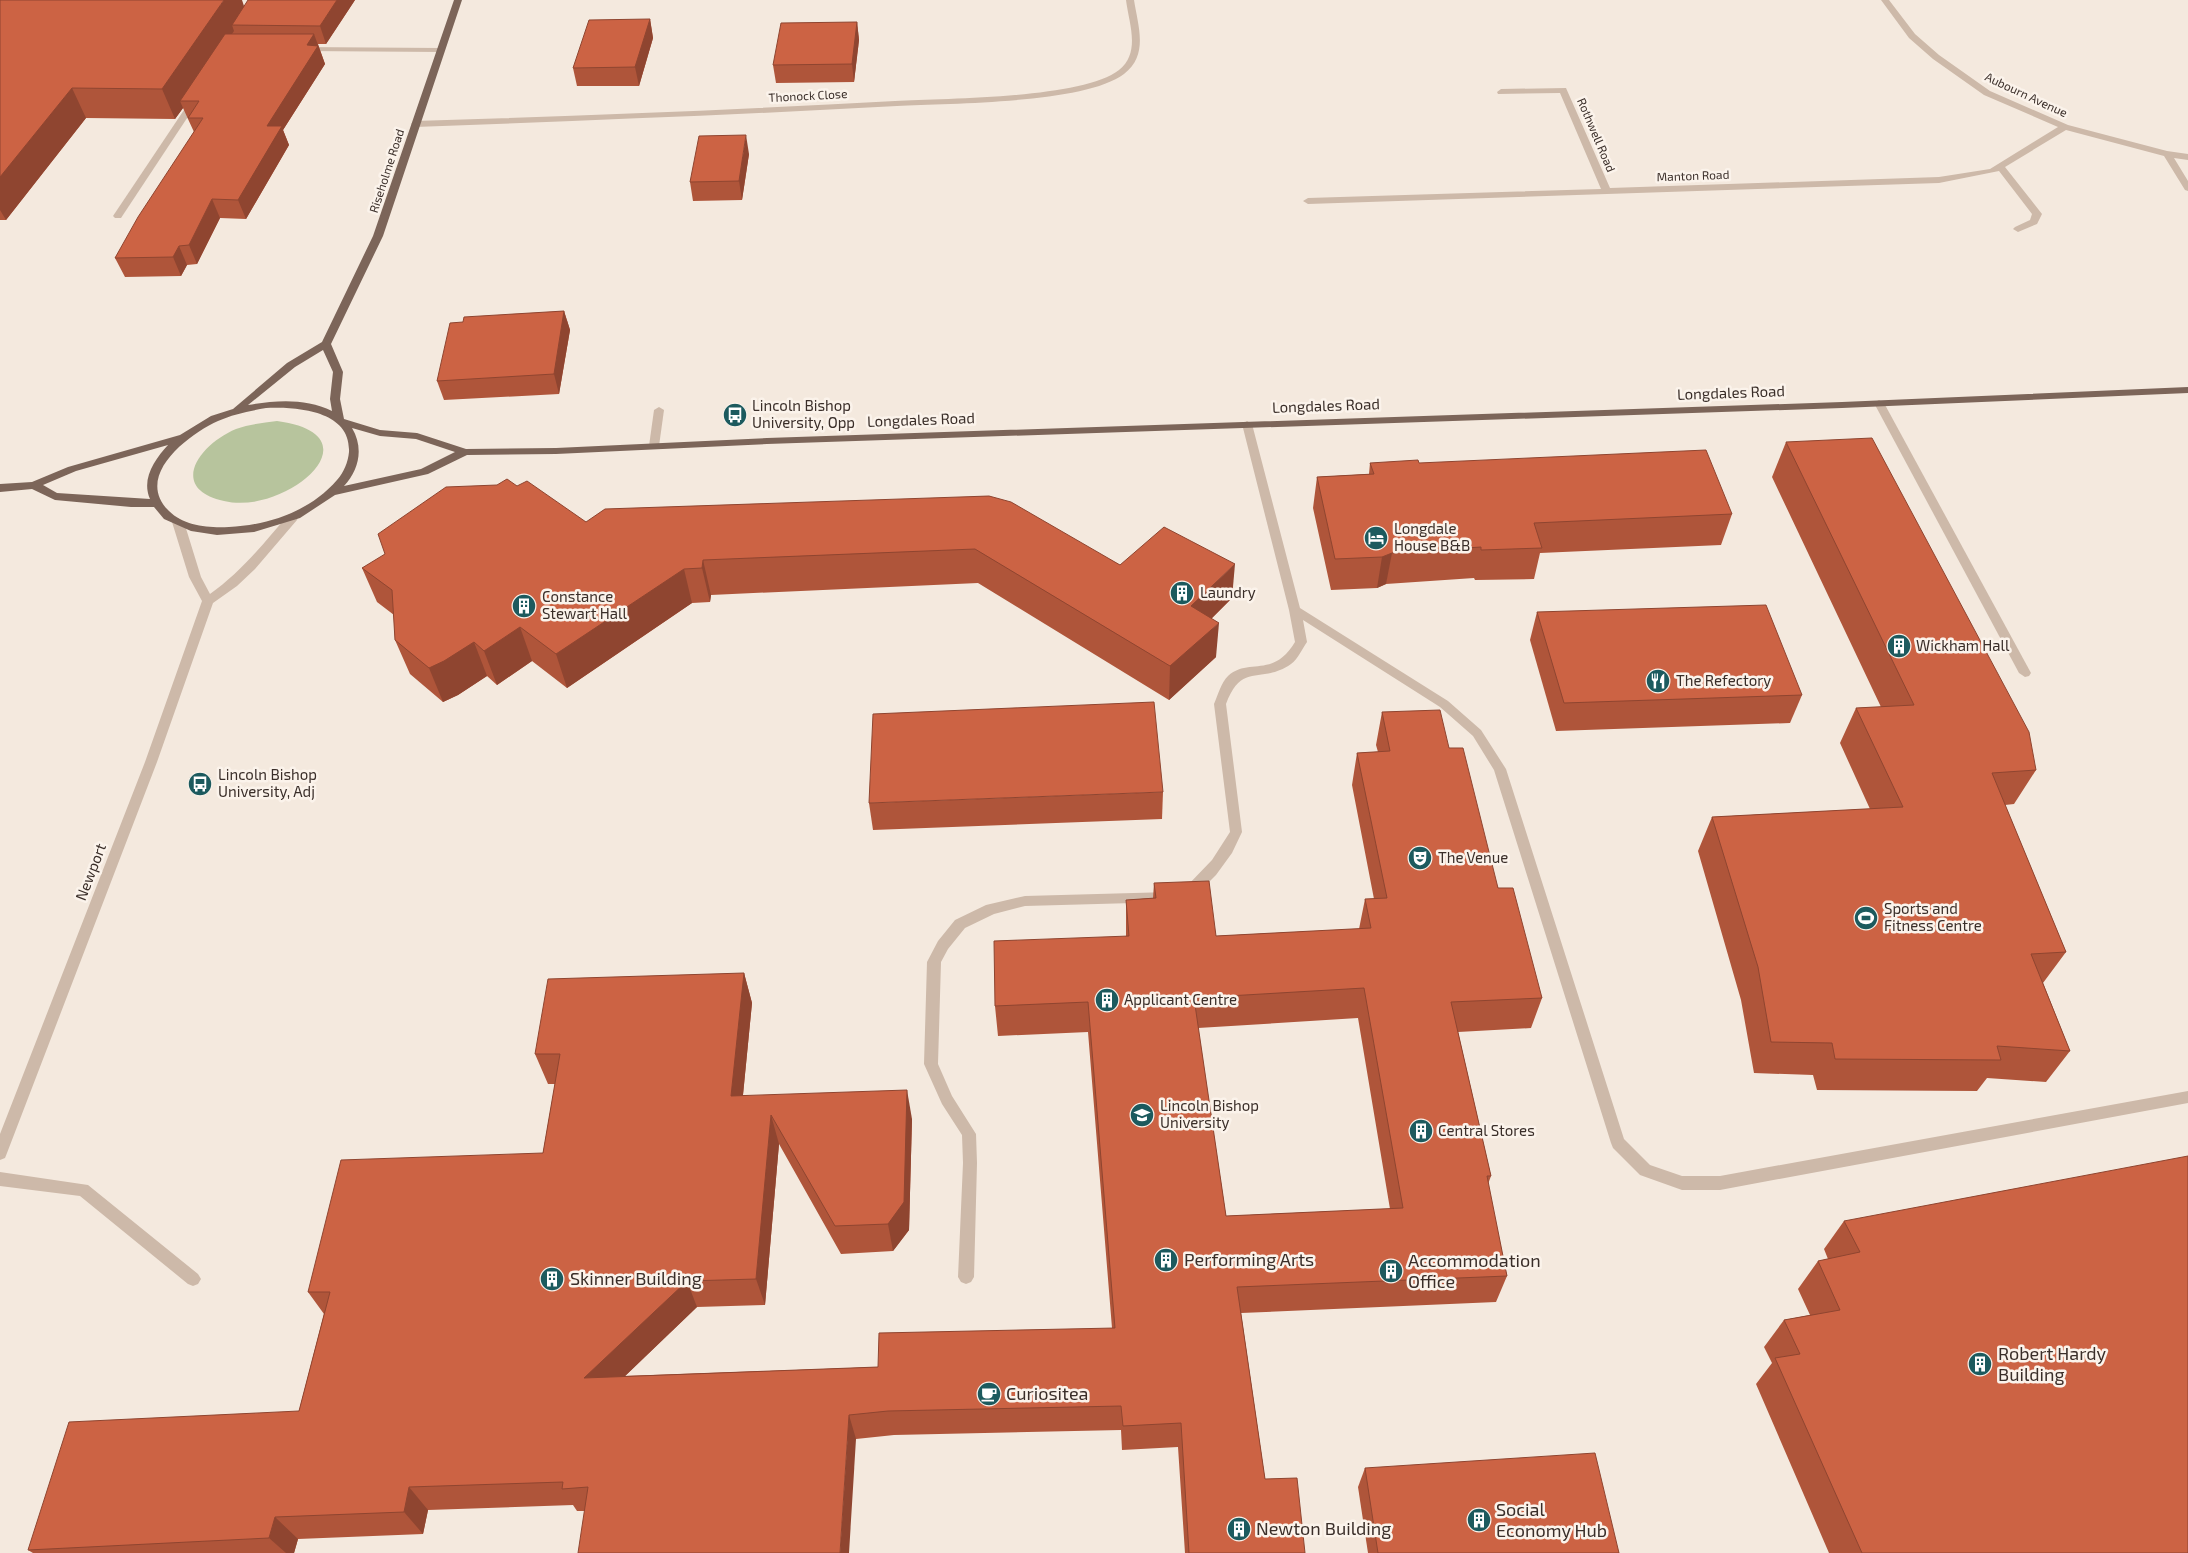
<svg xmlns="http://www.w3.org/2000/svg" width="2188" height="1553" viewBox="0 0 2188 1553" font-family="'Exo 2',sans-serif">
	<style>
		.green { fill: #b7c49d }
		.lines { fill: none; stroke-linecap: round; stroke-linejoin: round }
		.minor { fill: #cdb9a9; fill-rule: evenodd }
		.major { fill: #7c6559; fill-rule: evenodd }
		.wall { fill: #af553a; fill-rule: evenodd }
		.shaded-wall { fill: #8f4530 }
		.building { fill: #cc6344; stroke: #8f4530; fill-rule: evenodd }
		.labels { text-anchor: middle; stroke-width: 5; stroke-linejoin: round; paint-order: stroke }
		.far-street-label { font-size: 12px; fill: #3a2e29; stroke: #fbf3eb }
		.street-label { font-size: 15px; fill: #3a2e29; stroke: #fbf3eb }
		.poi-label { font-size: 15px; fill: #3a2e29; stroke: #fbf3eb; text-anchor: start }
		.near-poi-label { font-size: 18px; fill: #3a2e29; stroke: #fbf3eb; text-anchor: start }
	</style>
	<rect width="100%" height="100%" fill="#f4e9de"/>
	<!-- green -->
	<path class="green" d="M277 421C381 435 286 516 224 501 167 488 200 444 236 429 249 424 263 423 277 421Z"/>
	<g class="lines">
		<!-- minor -->
		<g class="minor">
			<path d="M1126 0H1134C1138 26 1149 55 1124 74 1084 104 950 103 897 106 737 115 576 121 415 127L411 124 415 121C575 116 735 110 895 101 945 98 1082 99 1119 70 1141 52 1129 24 1126 0Z"/>
			<polygon points="1881,0 1889,0 1915,34 1939,55 1990,91 2068,125 2167,151 2188,154 2188,160 2174,158 2188,181 2188,191 2185,190 2164,156 2066,130 2005,167 2042,214 2037,224 2018,232 2013,229 2015,227 2030,220 2032,214 1999,171 1939,183 1308,204 1303,201 1308,198 1601,189 1560,93 1498,94 1497,92 1501,89 1566,88 1610,188 1939,177 1990,169 2058,127 1984,95 1933,59 1909,38"/>
			<polygon points="300,47 441,48 445,50 441,52 303,51 299,49"/>
			<polygon points="192,98 199,100 121,218 115,218 113,216"/>
			<polygon points="1879,400 1884,403 2031,673 2029,676 2025,677 2019,673 1874,403"/>
			<polygon points="659,407 664,410 659,446 654,449 649,446 654,410"/>
			<path d="M1247 421 1252 424 1300 608 1448 701 1481 730 1506 769 1624 1139 1650 1165 1682 1176H1720L2188 1091V1103L1720 1190H1682L1640 1175 1613 1148 1611 1143 1494 770 1473 736 1440 707 1303 620 1307 642C1302 649 1298 659 1291 664 1261 685 1242 661 1226 704L1242 832 1232 853 1216 875 1196 895 1191 896 1186 895 1184 891 1186 887 1212 860 1230 832 1214 704C1218 695 1221 683 1228 676 1249 657 1273 679 1295 642L1289 610 1242 424Z"/>
			<path d="M293 513 298 517 297 520 255 569 237 586 213 603 157 762 7 1153 5 1158 0 1160V1134L145 762 202 601 189 577 172 522 178 518 184 522 201 577 210 594C241 572 264 543 289 514Z"/>
			<polygon points="1170,892 1175,893 1177,897 1175,901 1170,902 1025,906 994,914 965,928 948,949 941,962 938,1064 952,1096 976,1134 977,1163 974,1277 971,1282 966,1284 961,1282 958,1277 963,1163 962,1135 942,1104 924,1064 927,962 938,941 955,920 986,905 1025,896"/>
			<polygon points="0,1172 88,1185 198,1274 201,1279 198,1284 193,1286 188,1284 80,1196 0,1186"/>
		</g>
		<!-- major -->
		<path class="major" d="M454 0H462L383 236 331 344 343 372 340 399 344 419 380 430 417 433 466 449 556 448 767 438 1842 402 2188 387V393L1842 408 767 444 556 454 467 455 428 474 335 495 300 518 254 532 217 535 191 531 164 519 154 507H131L55 500 32 489 0 492V484L32 482 68 467 180 435 211 416 233 409 287 363 322 342 373 236ZM323 350 333 372 330 399 332 411C306 398 276 400 248 405L295 367ZM266 408C296 407 351 410 349 452 348 462 344 472 337 480 310 511 270 525 229 527 208 528 184 526 169 511 133 476 189 434 218 421 233 414 250 411 266 408ZM352 428 380 436 416 439 455 452 421 469 344 486C359 470 364 448 352 428ZM168 445C155 459 141 479 150 499L57 493 43 485 76 471Z"/>
	</g>
	<!-- wall -->
	<g class="wall">
		<polygon points="0,0 244,6 355,0 326,44 318,44 325,64 283,130 289,145 246,219 220,218 197,264 187,265 181,276 125,277 115,258 194,132 188,119 183,108 175,119 86,118 6,220 0,220"/>
		<polygon points="650,19 653,38 639,86 577,86 573,68"/>
		<polygon points="857,22 859,40 854,82 776,83 773,65"/>
		<polygon points="749,154 742,200 693,201 690,182"/>
		<polygon points="564,311 570,330 559,394 444,400 437,381 463,322"/>
		<polygon points="1786,442 2036,770 2014,804 2005,805 2066,952 2043,983 2070,1051 2046,1082 1987,1078 1977,1091 1817,1090 1813,1075 1754,1073 1741,1000 1698,851 1712,817 1870,809 1840,743 1856,708 1881,707 1772,477"/>
		<polygon points="1370,463 1419,463 1732,514 1721,545 1540,553 1534,579 1475,580 1474,578 1386,584 1377,588 1331,590 1313,508 1317,477 1369,474"/>
		<polygon points="517,486 586,522 989,496 1120,565 1232,598 1211,619 1216,657 1169,700 978,583 711,595 710,602 692,603 567,688 532,661 497,685 487,676 458,695 443,702 410,674 395,640 394,615 377,602 362,568"/>
		<polygon points="1537,612 1802,695 1790,723 1556,731 1530,640"/>
		<path d="M1382 712 1449 748 1498 888 1542 998 1531 1028 1458 1032 1491 1176 1488 1184 1507 1276 1496 1302 1241 1313 1265 1479 1305 1553H1185L1178 1447 1122 1450 1121 1430 894 1435 856 1439 585 1511H577L573 1505 428 1510 423 1534 298 1539 294 1553H33L28 1550 299 1411 324 1314 308 1292 543 1153 555 1084H548L535 1054 744 973 752 1003 743 1095 912 1119 909 1230 893 1251 841 1254 779 1144 765 1305 697 1307 625 1376 878 1367 1112 1328 1088 1032 998 1036 995 1006 1126 936V900L1153 898 1154 883 1216 936 1359 929 1365 899H1374L1352 785 1357 753 1378 752 1376 745ZM1358 1018 1390 1209 1226 1216 1198 1028Z"/>
		<polygon points="1163,792 1162,819 873,830 869,803"/>
		<polygon points="1844,1221 2188,1553 1829,1553 1756,1384 1772,1363 1764,1347 1784,1320 1810,1315 1798,1289 1818,1261 1828,1259 1824,1249"/>
		<polygon points="1365,1468 1619,1553 1368,1553 1358,1487"/>
	</g>
	<!-- shaded-wall -->
	<g class="shaded-wall">
		<polygon points="224,0 242,0 246,12 232,25 234,31 187,101 180,101 183,108 175,119 162,89"/>
		<polygon points="337,0 355,0 326,44 320,26"/>
		<polygon points="650,19 653,38 639,86 635,67"/>
		<polygon points="857,22 859,40 854,82 852,64"/>
		<polygon points="314,34 325,64 283,130 289,145 246,219 238,200 267,126 307,45"/>
		<polygon points="72,88 86,118 6,220 0,210 0,177"/>
		<polygon points="746,135 749,154 742,200 739,181"/>
		<polygon points="212,199 220,218 197,264 189,245"/>
		<polygon points="179,246 187,265 181,276 173,257"/>
		<polygon points="564,311 570,330 559,394 554,374"/>
		<polygon points="1392,553 1386,584 1377,588 1382,557"/>
		<polygon points="703,560 711,595 710,602 702,568"/>
		<polygon points="1235,564 1232,598 1189,641 1191,606"/>
		<polygon points="684,569 692,603 567,688 556,654"/>
		<polygon points="1219,623 1216,657 1169,700 1170,666"/>
		<polygon points="520,627 532,661 497,685 484,651"/>
		<polygon points="474,642 487,676 458,695 443,702 429,668"/>
		<polygon points="744,973 752,1003 740,1125 731,1096"/>
		<polygon points="907,1090 912,1119 909,1230 893,1251 888,1224"/>
		<polygon points="771,1115 779,1144 765,1305 756,1279"/>
		<polygon points="687,1281 697,1307 598,1402 584,1378"/>
		<polygon points="849,1415 856,1439 849,1553 840,1553"/>
		<polygon points="409,1487 428,1510 423,1534 404,1512"/>
		<polygon points="275,1517 298,1539 294,1553 286,1553 269,1538"/>
	</g>
	<!-- building -->
	<g class="building">
		<polygon points="0,0 224,0 162,89 72,88 0,177"/>
		<polygon points="248,0 337,0 320,26 232,25"/>
		<polygon points="650,19 635,67 573,68 589,20"/>
		<polygon points="857,22 852,64 773,65 781,23"/>
		<polygon points="225,34 314,34 307,45 318,46 267,126 282,126 238,200 212,199 189,245 179,246 173,257 115,258 138,217 203,118 188,118 199,101 180,101"/>
		<polygon points="746,135 739,181 690,182 699,136"/>
		<polygon points="564,311 554,374 437,381 450,323 463,322 464,317"/>
		<polygon points="1872,438 2029,732 2036,770 1992,773 2066,952 2031,954 2070,1051 1997,1046 2001,1060 1835,1059 1832,1043 1771,1042 1758,967 1712,817 1903,807 1856,708 1914,705 1786,442"/>
		<polygon points="1706,450 1732,514 1534,523 1542,548 1481,550 1481,547 1392,553 1382,557 1335,559 1317,477 1374,474 1370,463 1418,460 1419,463"/>
		<polygon points="507,479 517,486 527,481 586,522 605,509 989,496 1011,502 1120,565 1164,527 1235,564 1191,606 1219,623 1170,666 975,549 703,560 702,568 684,569 556,654 520,627 484,651 474,642 444,661 429,668 395,640 392,590 362,568 385,554 378,534 446,487 497,485"/>
		<polygon points="1766,605 1802,695 1564,703 1537,612"/>
		<polygon points="1154,702 1163,792 869,803 873,714"/>
		<path d="M1440 710 1449 748H1463L1498 888H1513L1542 998 1451 1002 1491 1176H1487L1507 1276 1237 1287 1265 1479 1297 1478 1305 1553H1189L1181 1423 1123 1426 1121 1406 888 1411 849 1415 840 1553H578L588 1487 562 1489 563 1482 409 1487 404 1512 275 1517 269 1538 28 1550 69 1422 299 1411 330 1292H308L341 1160 543 1153 560 1054H535L548 979 744 973 731 1096 907 1090 904 1202 888 1224 835 1226 771 1115 756 1279 687 1281 584 1378 878 1367 879 1333 1115 1328 1088 1002 995 1006 994 941 1129 936 1126 900 1156 898 1154 883 1209 881 1216 936 1371 928 1365 899 1387 898 1357 753 1390 751 1382 712ZM1364 988 1403 1208 1226 1216 1194 998Z"/>
		<polygon points="2188,1156 2188,1553 1862,1553 1775,1358 1800,1354 1784,1320 1840,1310 1818,1261 1860,1252 1844,1221"/>
		<polygon points="1595,1453 1619,1553 1378,1553 1365,1468"/>
	</g>
	<!-- icons -->
	<defs>
		<g id="bus-disc" transform="scale(1.25)"><circle r="9.5" fill="#1c5a5e" stroke="#fbf3eb"/><path d="M-5-6H5V4H4V6H2V4H-2V6H-4V4H-5ZM-3.5-4V0h7V-4ZM-3.5 1.2v1.5H-2V1.2ZM2 1.2v1.5H3.5V1.2Z" fill="#fff"/></g>
		<g id="hotel-disc" transform="scale(1.25)"><circle r="9.5" fill="#1c5a5e" stroke="#fbf3eb"/><path d="M-6-4.5h1.5V1H6V5H4.5V3h-9V5H-6ZM-4 0a1.8 1.8 0 1 1 3.6 0ZM.5 0V-2.5h3Q6-2.5 6 0Z" fill="#fff"/></g>
		<g id="building-disc" transform="scale(1.25)"><circle r="9.5" fill="#1c5a5e" stroke="#fbf3eb"/><path d="M-4-6H4V6H1V3H-1V6H-4ZM-2.5-4.3h1.7v1.8h-1.7ZM.8-4.3h1.7v1.8H.8ZM-2.5-1h1.7V.8h-1.7ZM.8-1h1.7V.8H.8Z" fill="#fff"/></g>
		<g id="restaurant-disc" transform="scale(1.25)"><circle r="9.5" fill="#1c5a5e" stroke="#fbf3eb"/><path d="M-5-6h1v4h1v-4h1v4h1v-4h1v5L-1.5 .5V6h-2V.5L-5-1ZM5-6V6H3V1.5H1.5Q1.5-4 5-6Z" fill="#fff"/></g>
		<g id="theatre-disc" transform="scale(1.25)"><circle r="9.5" fill="#1c5a5e" stroke="#fbf3eb"/><path d="M-5-5.5Q0-4 5-5.5V0Q5 5 0 6Q-5 5-5 0ZM-3.3-2.5H-1v1.5H-3.3ZM1-2.5H3.3v1.5H1ZM-2.8 1Q0 5.5 2.8 1Z" fill="#fff"/></g>
		<g id="stadium-disc" transform="scale(1.25)"><circle r="9.5" fill="#1c5a5e" stroke="#fbf3eb"/><path d="M0-5a6.5 5 0 1 0 0 10a6.5 5 0 1 0 0-10ZM-3.5-1.8h7v3.6h-7Z" fill="#fff"/></g>
		<g id="university-disc" transform="scale(1.25)"><circle r="9.5" fill="#1c5a5e" stroke="#fbf3eb"/><path d="M0-5L7-2L0 1L-7-2ZM-4 1L0 2.5L4 1V4Q0 6-4 4Z" fill="#fff"/></g>
		<g id="cafe-disc" transform="scale(1.25)"><circle r="9.5" fill="#1c5a5e" stroke="#fbf3eb"/><path d="M-5.5-4.5H6V0H3Q3 3.5 0 3.5H-2.5Q-5.5 3.5-5.5 0ZM3-3.2v2h1.7v-2ZM-6 4.5H4V6H-6Z" fill="#fff"/></g>
	</defs>
	<g fill-rule="evenodd">
		<use href="#bus-disc" x="735" y="415"/>
		<use href="#hotel-disc" x="1376" y="538"/>
		<use href="#building-disc" x="1182" y="593"/>
		<use href="#building-disc" x="524" y="606"/>
		<use href="#building-disc" x="1899" y="646"/>
		<use href="#restaurant-disc" x="1658" y="681"/>
		<use href="#bus-disc" x="200" y="784"/>
		<use href="#theatre-disc" x="1420" y="858"/>
		<use href="#stadium-disc" x="1866" y="918"/>
		<use href="#building-disc" x="1107" y="1000"/>
		<use href="#university-disc" x="1142" y="1115"/>
		<use href="#building-disc" x="1421" y="1131"/>
		<use href="#building-disc" x="1166" y="1260"/>
		<use href="#building-disc" x="1391" y="1271"/>
		<use href="#building-disc" x="552" y="1279"/>
		<use href="#building-disc" x="1980" y="1364"/>
		<use href="#cafe-disc" x="989" y="1394"/>
		<use href="#building-disc" x="1479" y="1520"/>
		<use href="#building-disc" x="1239" y="1529"/>
	</g>
	<g class="labels">
		<!-- far-street labels -->
		<g class="far-street-label">
			<text transform="translate(2026 95) rotate(25)" y="4">Aubourn Avenue</text>
			<text transform="translate(808 96) rotate(-3)" y="4">Thonock Close</text>
			<text transform="translate(1596 135) rotate(67)" y="4">Rothwell Road</text>
			<text transform="translate(387 171) rotate(-72)" y="4">Riseholme Road</text>
			<text transform="translate(1693 176) rotate(-2)" y="4">Manton Road</text>
		</g>
		<!-- street labels -->
		<g class="street-label">
			<text transform="translate(1731 393) rotate(-2)" y="5">Longdales Road</text>
			<text transform="translate(1326 406) rotate(-2)" y="5">Longdales Road</text>
			<text transform="translate(921 420) rotate(-2)" y="5">Longdales Road</text>
			<text transform="translate(91 872) rotate(-69)" y="5">Newport</text>
		</g>
		<!-- poi labels -->
		<g class="poi-label">
			<text x="752" y="411">Lincoln Bishop<tspan x="752" dy="17">University, Opp</tspan></text>
			<text x="1394" y="534">Longdale<tspan x="1394" dy="17">House B&amp;B</tspan></text>
			<text x="1200" y="598">Laundry</text>
			<text x="542" y="602">Constance<tspan x="542" dy="17">Stewart Hall</tspan></text>
			<text x="1916" y="651">Wickham Hall</text>
			<text x="1676" y="686">The Refectory</text>
			<text x="218" y="780">Lincoln Bishop<tspan x="218" dy="17">University, Adj</tspan></text>
			<text x="1438" y="863">The Venue</text>
			<text x="1884" y="914">Sports and<tspan x="1884" dy="17">Fitness Centre</tspan></text>
			<text x="1124" y="1005">Applicant Centre</text>
			<text x="1160" y="1111">Lincoln Bishop<tspan x="1160" dy="17">University</tspan></text>
			<text x="1438" y="1136">Central Stores</text>
		</g>
		<!-- near-poi labels -->
		<g class="near-poi-label">
			<text x="1184" y="1266">Performing Arts</text>
			<text x="1408" y="1267">Accommodation<tspan x="1408" dy="21">Office</tspan></text>
			<text x="570" y="1285">Skinner Building</text>
			<text x="1998" y="1360">Robert Hardy<tspan x="1998" dy="21">Building</tspan></text>
			<text x="1006" y="1400">Curiositea</text>
			<text x="1496" y="1516">Social<tspan x="1496" dy="21">Economy Hub</tspan></text>
			<text x="1256" y="1535">Newton Building</text>
		</g>
	</g>
</svg>
